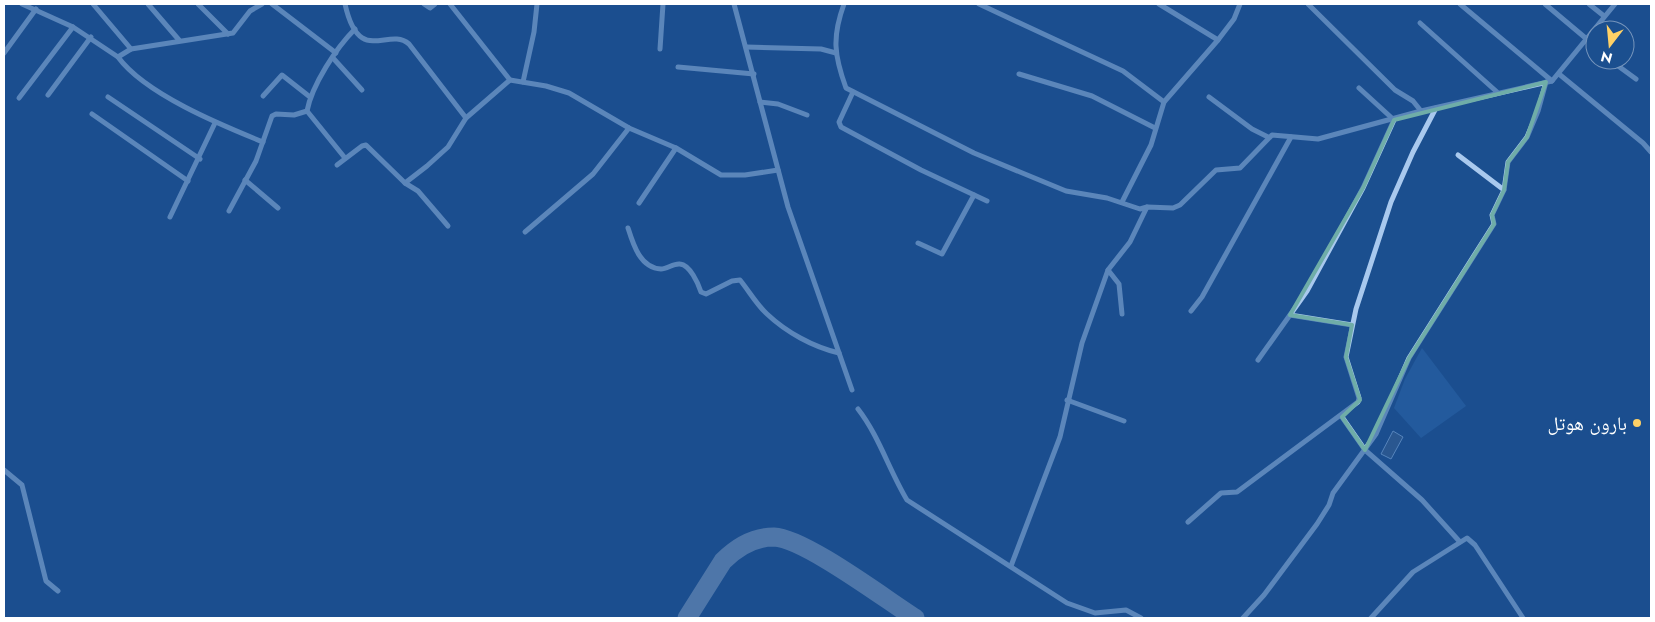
<svg xmlns="http://www.w3.org/2000/svg" width="1655" height="622" viewBox="0 0 1655 622" font-family="Jost,'Noto Naskh Arabic',sans-serif">
	<style>
		.green { fill: #2e69ad }
		.water { fill: #3c6290; stroke: #9cc4f0 }
		.lines { fill: none; stroke-linecap: round; stroke-linejoin: round }
		.taxiway { stroke: #8da7c7; stroke-width: 19 }
		.street { stroke: #a9c9ee; stroke-width: 5 }
		.marked { fill: none; stroke: #6fada8; stroke-width: 4; stroke-linejoin: round }
		.poi-dot { fill: #ffd166; stroke: #1b4f8f; stroke-width: 2 }
		.labels { text-anchor: middle; stroke-width: 4.5; stroke-linejoin: round; paint-order: stroke }
		.poi-label { font-size: 19px; fill: #fff; stroke: #1b4f8f; text-anchor: end }
	</style>
	<rect width="100%" height="100%" fill="#1b4f8f"/>
	<!-- green -->
	<polygon class="green" points="1422,348 1466,406 1421,438 1394,408 1405,379"/>
	<!-- water -->
	<polygon class="water" points="1393,431 1403,437 1391,459 1381,454"/>
	<g class="lines">
		<!-- taxiway -->
		<path class="taxiway" d="M687 618 723 561C737 547 753 537 774 537 804 538 885 599 915 618"/>
		<!-- street -->
		<g class="street">
			<polyline points="22,4 73,27 118,57 131,49 233,33 250,11 262,4"/>
			<polyline points="93,4 131,49"/>
			<polyline points="148,4 179,40"/>
			<polyline points="198,4 228,34"/>
			<polyline points="272,4 336,53"/>
			<path d="M345 4C359 67 388 26 409 44L466 118"/>
			<polyline points="424,4 430,8 435,4"/>
			<polyline points="450,4 510,80"/>
			<polyline points="734,4 788,207 852,390"/>
			<path d="M844 4C832 37 834 55 846 88L974 153 1066 191 1107 198 1140 209 1147 207 1173 208 1180 205 1216 170 1240 168 1272 135 1318 139 1421 111 1552 81 1615 4"/>
			<polyline points="979,4 1123,71 1164,102"/>
			<polyline points="1159,4 1218,40"/>
			<polyline points="1308,4 1395,90 1413,101 1421,111"/>
			<polyline points="1460,4 1552,81"/>
			<polyline points="1545,4 1595,46"/>
			<polyline points="1589,4 1604,16"/>
			<polyline points="1420,23 1497,92"/>
			<polyline points="746,47 821,49 836,53"/>
			<polyline points="660,49 663,4"/>
			<polyline points="4,53 36,9"/>
			<path d="M118 57C145 94 221 125 263 142"/>
			<polyline points="333,58 362,90"/>
			<polyline points="1610,60 1636,79"/>
			<polyline points="678,67 754,74"/>
			<polyline points="1019,74 1092,96 1155,128"/>
			<polyline points="1559,74 1643,143 1651,152"/>
			<polyline points="523,82 534,32 537,4"/>
			<polyline points="853,92 839,122 841,127 921,170 987,201"/>
			<polyline points="48,95 91,37"/>
			<polyline points="263,96 282,75 310,97"/>
			<polyline points="108,97 200,159"/>
			<polyline points="1209,97 1252,129 1268,137"/>
			<polyline points="19,98 73,27"/>
			<polyline points="760,102 778,104 807,115"/>
			<polyline points="307,111 345,158"/>
			<polyline points="92,114 188,181"/>
			<polyline points="1458,155 1504,190"/>
			<polyline points="337,165 362,146 366,145 405,183 418,191 448,226"/>
			<polyline points="245,180 278,208"/>
			<polyline points="405,183 427,166 448,147 466,118 510,80 546,86 569,93 629,128 676,148 721,175 745,175 778,170"/>
			<polyline points="1122,202 1151,145 1164,102 1218,40 1234,19 1240,4"/>
			<polyline points="639,203 676,148"/>
			<path d="M229 211 256 161 272 116 276 114 294 115 307 111C312 85 336 48 355 29"/>
			<polyline points="170,217 215,123"/>
			<path d="M628 228C633 244 640 268 661 269 667 269 674 263 680 264 690 265 698 283 701 292L706 294 732 281 740 280C749 291 757 305 767 314 786 332 813 347 839 353"/>
			<polyline points="525,232 593,174 629,128"/>
			<polyline points="918,243 942,254 974,195"/>
			<polyline points="1108,270 1119,284 1122,314"/>
			<polyline points="1191,311 1202,297 1291,137"/>
			<polyline points="1290,315 1352,325"/>
			<polyline points="1258,360 1307,291 1363,188 1394,120 1359,88"/>
			<polyline points="1067,400 1124,421"/>
			<path d="M858 409C879 436 889 470 907 500L1067 603 1095 613 1126 610 1141 618"/>
			<polyline points="1342,417 1365,450 1422,500 1460,542"/>
			<polyline points="4,470 22,485 46,581 58,591"/>
			<polyline points="1188,522 1221,493 1237,492 1358,402 1359,398 1346,357 1356,309 1391,202 1413,152 1436,108"/>
			<polyline points="1011,566 1060,437 1082,343 1108,270 1130,242 1147,207"/>
			<polyline points="1243,618 1264,595 1317,524 1329,505 1333,493 1376,434 1409,358 1494,224 1492,215 1504,190 1508,162 1527,137 1538,111 1546,82"/>
			<polyline points="1371,618 1413,572 1467,538 1475,545 1523,618"/>
		</g>
	</g>
	<!-- marked area -->
	<path d="M0 0H1655V622H0ZM1546 82 1527 137 1508 162 1504 190 1492 215 1494 224 1409 358 1365 450 1342 417 1360 400 1346 357 1352 325 1290 315 1363 188 1394 120Z" fill="#1b4f8f" fill-opacity=".55" fill-rule="evenodd"/>
	<path class="marked" d="M1546 82 1527 137 1508 162 1504 190 1492 215 1494 224 1409 358 1365 450 1342 417 1360 400 1346 357 1352 325 1290 315 1363 188 1394 120Z"/>
	<!-- markers -->
	<circle class="poi-dot" cx="1637" cy="423" r="5"/>
	<g class="labels">
		<!-- poi labels -->
		<g class="poi-label">
			<text x="1627" y="430">بارون هوتل</text>
		</g>
	</g>
	<!-- border -->
	<rect width="1655" height="622" fill="none" stroke="#ffffff" stroke-width="10"/>
	<!-- north arrow -->
	<g transform="translate(1610 45) rotate(196)"><circle r="24" fill="#1b4f8f" stroke="#7695bc"/>
	<path d="M0-4L9 19L0 12L-9 19Z" fill="#ffd166"/>
	<text y="-8" font-size="14" font-weight="bold" text-anchor="middle" fill="#ffffff">N</text>
	</g>
</svg>
